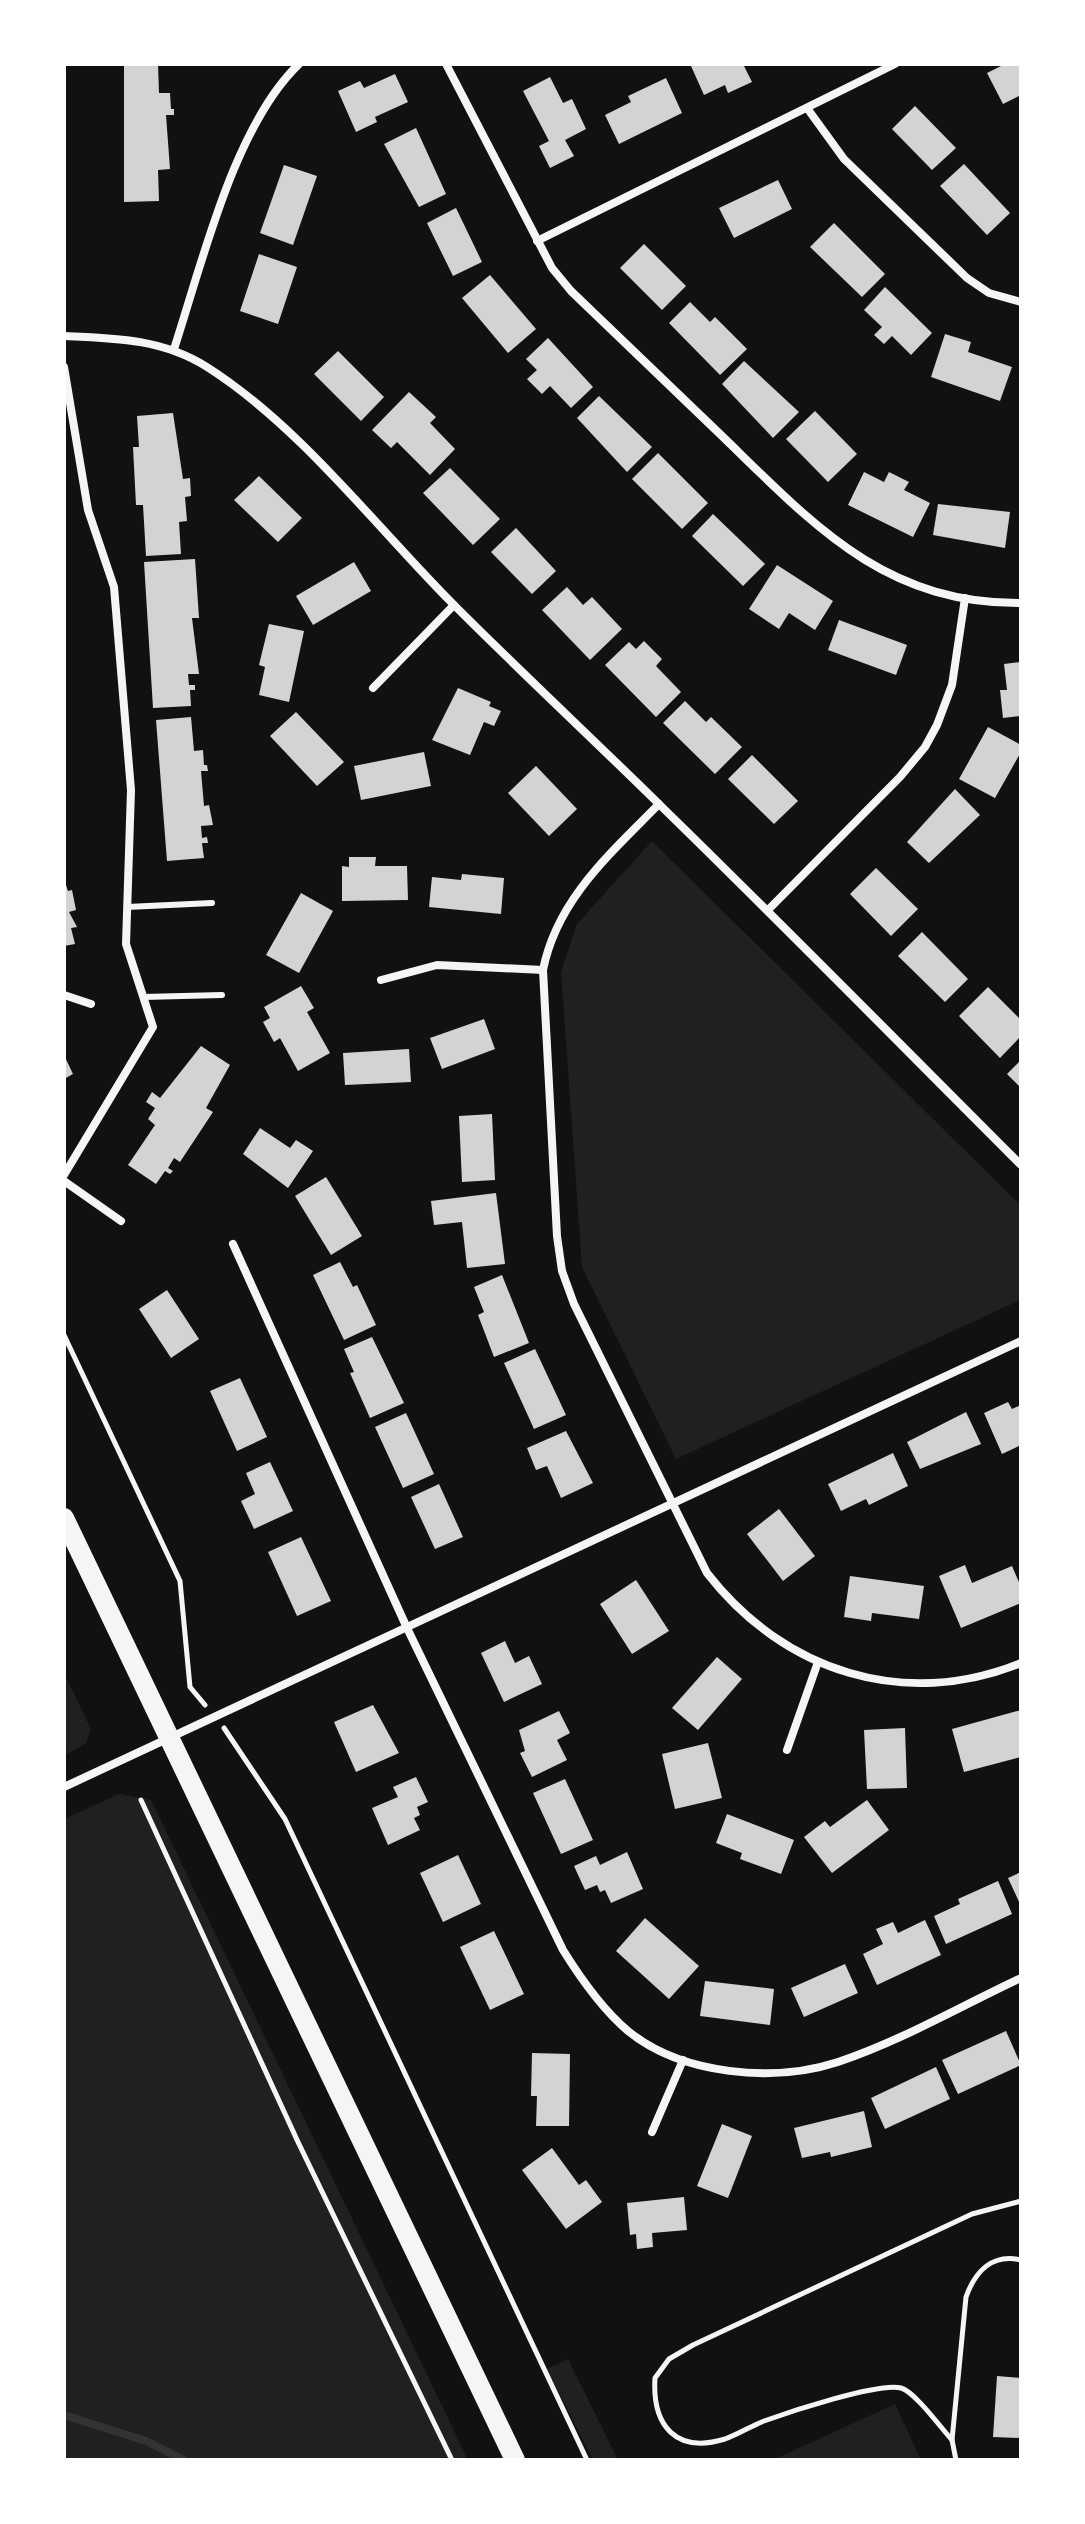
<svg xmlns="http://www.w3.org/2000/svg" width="1085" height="2524" viewBox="0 0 1085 2524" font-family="Rubik,sans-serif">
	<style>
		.green { fill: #202020 }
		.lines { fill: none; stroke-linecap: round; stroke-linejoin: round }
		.stream { stroke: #333; stroke-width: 8 }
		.building { fill: #d3d3d3 }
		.path { stroke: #f5f5f5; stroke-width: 5 }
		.service { stroke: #f5f5f5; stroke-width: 6 }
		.minor { stroke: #f5f5f5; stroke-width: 8 }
		.primary { stroke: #f5f5f5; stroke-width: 20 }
	</style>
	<rect width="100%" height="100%" fill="#111"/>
	<!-- green -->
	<g class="green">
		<polygon points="652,841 1021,1206 1021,1298 1018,1301 676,1459 582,1267 561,972 577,924"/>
		<polygon points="64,1673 91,1729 86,1743 64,1756"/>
		<polygon points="119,1794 151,1800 468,2460 64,2460 64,1819"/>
		<polygon points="568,2359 618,2460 593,2460 547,2369"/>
		<polygon points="895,2404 921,2460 773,2460"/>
	</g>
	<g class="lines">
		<!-- stream -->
		<polyline class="stream" points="64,2415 146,2441 184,2460"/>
	</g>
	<!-- building -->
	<g class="building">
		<polygon points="124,64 158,64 159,93 170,93 171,109 174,109 174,115 166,115 170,169 158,170 159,201 124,202"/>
		<polygon points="695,64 743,64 752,82 728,93 725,85 704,95 691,66"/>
		<polygon points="1005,64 1021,64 1021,95 1003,104 987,73"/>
		<polygon points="395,74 408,102 375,117 377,122 356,132 338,91 360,81 364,88"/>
		<polygon points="550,77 563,103 572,99 586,129 565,140 574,156 550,168 539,146 549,141 523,91"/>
		<polygon points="666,78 682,113 619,144 605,115 631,102 628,96"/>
		<polygon points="915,106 956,148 932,170 892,129"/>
		<polygon points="416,128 446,194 419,207 384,144"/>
		<polygon points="964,164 1010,213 987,235 940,186"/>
		<polygon points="284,165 317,176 293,245 260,233"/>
		<polygon points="778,180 792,209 734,238 719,208"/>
		<polygon points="456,208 482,262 453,276 427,223"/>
		<polygon points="834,223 885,274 862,297 810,247"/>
		<polygon points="644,244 686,286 662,310 620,268"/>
		<polygon points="259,254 297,267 278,324 240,311"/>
		<polygon points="490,275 536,329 508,353 462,298"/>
		<polygon points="885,287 932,333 911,355 892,336 884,344 874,335 882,327 864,310"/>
		<polygon points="690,302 710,322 715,317 747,349 720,375 669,323"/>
		<polygon points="945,334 971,342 968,352 1012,367 1000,401 931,377"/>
		<polygon points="548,338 593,387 571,408 550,386 542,394 527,379 537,370 526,359"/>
		<polygon points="338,351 384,397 361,421 314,374"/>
		<polygon points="744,361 799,412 773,438 722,384"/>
		<polygon points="409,392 436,417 430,423 455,449 430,475 397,442 391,448 372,430"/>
		<polygon points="599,396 652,447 627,472 577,418"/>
		<polygon points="815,411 857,454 828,482 786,439"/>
		<polygon points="173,413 183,479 190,478 191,496 185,497 187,521 179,522 181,554 146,556 143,505 136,505 133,447 139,447 137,416"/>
		<polygon points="658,453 708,503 682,529 632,479"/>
		<polygon points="450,468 500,519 473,545 423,493"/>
		<polygon points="864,472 884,482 889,472 909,482 904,490 930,503 913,537 848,505"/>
		<polygon points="259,476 302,518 278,542 234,500"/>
		<polygon points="938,504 1010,512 1005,548 933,535"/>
		<polygon points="713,514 765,564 743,586 692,536"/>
		<polygon points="516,528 556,571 532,594 491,552"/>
		<polygon points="195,559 199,618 192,618 199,674 188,674 189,685 195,685 195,690 190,690 191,706 153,708 144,562"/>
		<polygon points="354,562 371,591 313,625 296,596"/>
		<polygon points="777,565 833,601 815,630 789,613 779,629 749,609"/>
		<polygon points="567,587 583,605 592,597 622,629 590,660 542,610"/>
		<polygon points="839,620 907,645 896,675 828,650"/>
		<polygon points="269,624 304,631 289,702 259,695 265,667 259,665"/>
		<polygon points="644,641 662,659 656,666 681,692 656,717 605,665 629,642 636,649"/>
		<polygon points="1021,662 1021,716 1003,718 1000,690 1007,690 1004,664"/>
		<polygon points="458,688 491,702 489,706 501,711 494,726 484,722 470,755 432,740"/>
		<polygon points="685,701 706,722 711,717 742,747 715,774 663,723"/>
		<polygon points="296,712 344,762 317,786 270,736"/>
		<polygon points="191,717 194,751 203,750 204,765 207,765 208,771 201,771 204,806 209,805 213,825 201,826 202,838 207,837 208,843 202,843 204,858 167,861 156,720"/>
		<polygon points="988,727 1021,745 1021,752 995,798 959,779"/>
		<polygon points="424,752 431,786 361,800 354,766"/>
		<polygon points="752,755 798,801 774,824 728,779"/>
		<polygon points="536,766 577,809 549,836 508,793"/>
		<polygon points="955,789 980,815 929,863 907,842"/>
		<polygon points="349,857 376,857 375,866 407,866 408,900 342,901 342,866 349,867"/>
		<polygon points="876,868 918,909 891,936 850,894"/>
		<polygon points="462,874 504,878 501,914 429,907 432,877 461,880"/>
		<polygon points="64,879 68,891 72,890 76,910 69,912 77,927 71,928 75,944 64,946"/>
		<polygon points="301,893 333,911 299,973 266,955"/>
		<polygon points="922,932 968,979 945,1002 898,956"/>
		<polygon points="301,986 314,1008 307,1012 330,1053 298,1071 280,1038 274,1042 263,1022 270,1018 264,1007"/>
		<polygon points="988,987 1021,1020 1021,1036 1000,1058 959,1016"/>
		<polygon points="484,1019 495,1049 442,1069 430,1038"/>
		<polygon points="201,1046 230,1065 206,1108 213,1112 180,1162 174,1158 168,1168 173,1171 170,1174 165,1171 156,1184 128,1165 155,1125 148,1119 155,1108 146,1102 152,1092 160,1098"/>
		<polygon points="409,1049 411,1082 345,1085 343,1053"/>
		<polygon points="64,1055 73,1074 64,1079"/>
		<polygon points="1021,1060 1021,1088 1007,1074"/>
		<polygon points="492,1114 495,1180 462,1182 459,1116"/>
		<polygon points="260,1128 290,1148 296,1140 313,1151 288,1188 243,1154"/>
		<polygon points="326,1177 362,1236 331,1255 295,1196"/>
		<polygon points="496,1193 505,1264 467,1268 462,1222 434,1225 431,1201"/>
		<polygon points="340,1262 353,1287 357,1285 376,1325 344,1340 313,1275"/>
		<polygon points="502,1275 529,1343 494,1357 478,1315 484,1312 474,1287"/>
		<polygon points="167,1290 199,1339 171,1358 139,1309"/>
		<polygon points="372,1337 404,1403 370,1418 350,1373 354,1372 344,1349"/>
		<polygon points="535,1349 566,1415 534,1429 504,1363"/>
		<polygon points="240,1378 267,1437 237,1451 210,1391"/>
		<polygon points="1008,1402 1012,1409 1021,1405 1021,1445 1002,1454 984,1413"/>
		<polygon points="966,1412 981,1444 920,1469 907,1442"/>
		<polygon points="406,1413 434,1474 403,1488 375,1427"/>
		<polygon points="566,1431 593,1483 561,1498 547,1466 536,1470 527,1448"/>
		<polygon points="893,1453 908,1486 869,1505 866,1499 841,1511 828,1484"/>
		<polygon points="270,1462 293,1511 254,1529 241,1501 255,1494 246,1473"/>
		<polygon points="439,1484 463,1537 435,1549 411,1497"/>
		<polygon points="779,1509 815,1556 783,1581 747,1534"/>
		<polygon points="301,1537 331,1601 297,1616 268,1552"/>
		<polygon points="965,1565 972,1583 1012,1566 1021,1587 1021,1603 961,1628 939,1576"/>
		<polygon points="850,1576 924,1586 919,1619 872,1613 871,1621 844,1617"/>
		<polygon points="636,1580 669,1631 632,1654 600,1604"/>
		<polygon points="505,1641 515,1663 529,1656 542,1684 504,1702 481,1653"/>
		<polygon points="717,1657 742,1679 698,1730 672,1708"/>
		<polygon points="373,1705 399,1753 356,1772 334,1722"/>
		<polygon points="1021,1710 1021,1757 964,1772 952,1729"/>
		<polygon points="559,1711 570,1733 557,1740 567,1760 532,1777 520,1753 525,1751 519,1730"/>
		<polygon points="905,1728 907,1788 867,1789 864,1730"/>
		<polygon points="708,1743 722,1798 675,1809 662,1754"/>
		<polygon points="416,1777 428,1802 417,1807 420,1815 414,1818 420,1830 388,1845 372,1808 398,1797 393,1787"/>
		<polygon points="565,1779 593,1840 561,1854 533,1793"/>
		<polygon points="867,1800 889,1830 832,1873 804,1837 825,1821 830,1827"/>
		<polygon points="727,1814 794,1840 781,1874 740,1859 742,1853 716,1843"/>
		<polygon points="627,1852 643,1889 611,1903 605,1890 600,1892 597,1885 585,1890 574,1866 596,1856 600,1865"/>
		<polygon points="458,1855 481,1904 443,1922 420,1873"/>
		<polygon points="1021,1872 1021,1906 1008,1878"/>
		<polygon points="998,1881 1012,1914 946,1944 934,1916 960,1904 958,1899"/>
		<polygon points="645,1918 699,1966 669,1999 616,1951"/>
		<polygon points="925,1920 941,1955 877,1985 863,1954 883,1944 876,1929 893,1922 898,1933"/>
		<polygon points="494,1931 524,1994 490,2010 460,1947"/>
		<polygon points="845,1964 858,1993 804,2017 791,1988"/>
		<polygon points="705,1981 774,1989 770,2025 700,2016"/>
		<polygon points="1006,2031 1021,2065 958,2094 942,2060"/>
		<polygon points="532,2053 570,2054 569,2126 536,2126 537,2096 531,2096"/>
		<polygon points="936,2067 950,2099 885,2129 871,2098"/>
		<polygon points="864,2111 872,2147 831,2157 830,2152 802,2158 794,2128"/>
		<polygon points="722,2124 752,2136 728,2198 697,2186"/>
		<polygon points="552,2148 579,2185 586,2180 602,2202 566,2229 522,2170"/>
		<polygon points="684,2197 687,2230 652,2233 653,2247 637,2249 636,2234 630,2235 627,2203"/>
		<polygon points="997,2376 1021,2378 1021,2438 993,2437"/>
	</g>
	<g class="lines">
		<!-- path -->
		<g class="path">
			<polyline points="64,1335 180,1581 190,1687 205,1705"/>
			<polyline points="224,1728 285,1819 587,2460"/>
			<polyline points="141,1800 298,2142 452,2460"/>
			<path d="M952 2440C941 2428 915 2392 901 2388 879 2382 789 2412 764 2421 751 2426 739 2434 725 2439 676 2454 652 2426 655 2378L669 2359 693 2345 972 2214 1021 2201"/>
			<path d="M956 2460 952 2440 966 2297C975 2272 992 2253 1021 2260"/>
		</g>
		<!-- service -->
		<g class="service">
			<polyline points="127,907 212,903"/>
			<polyline points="143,997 222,995"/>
		</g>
		<!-- minor -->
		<g class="minor">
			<path d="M446 64 552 268 571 291C621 339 671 387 721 435 812 523 883 604 1021 603"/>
			<polyline points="807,108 844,159 967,278 989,293 1021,302"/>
			<polyline points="537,241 895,64"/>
			<path d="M64 336C115 338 163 339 207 367 300 426 376 527 454 605 523 674 594 740 663 808 784 926 902 1046 1021 1165"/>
			<path d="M174 349C202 264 234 126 299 64"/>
			<polyline points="64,367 88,510 114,587 131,790 126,944 153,1027 64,1175"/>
			<polyline points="373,688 454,605"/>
			<path d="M659 804C611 853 557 899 543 970L557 1236 562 1271 574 1304 707 1573C784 1672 904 1710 1021 1663"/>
			<polyline points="768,910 900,777 925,747 937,725 952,685 965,598"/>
			<polyline points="381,980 437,965 543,970"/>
			<polyline points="64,995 91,1004"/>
			<polyline points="64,1181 121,1221"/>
			<path d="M233 1244 407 1628 563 1950C581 1979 602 2009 628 2031 682 2075 774 2083 838 2062 901 2041 961 2006 1021 1978"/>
			<polyline points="787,1750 818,1662"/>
			<polyline points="64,1787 1021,1341"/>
			<polyline points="652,2132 683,2060"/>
		</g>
		<!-- primary -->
		<polyline class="primary" points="64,1518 515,2460"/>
	</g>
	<!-- border -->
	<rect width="1085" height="2524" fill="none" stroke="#ffffff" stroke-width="132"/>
</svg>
